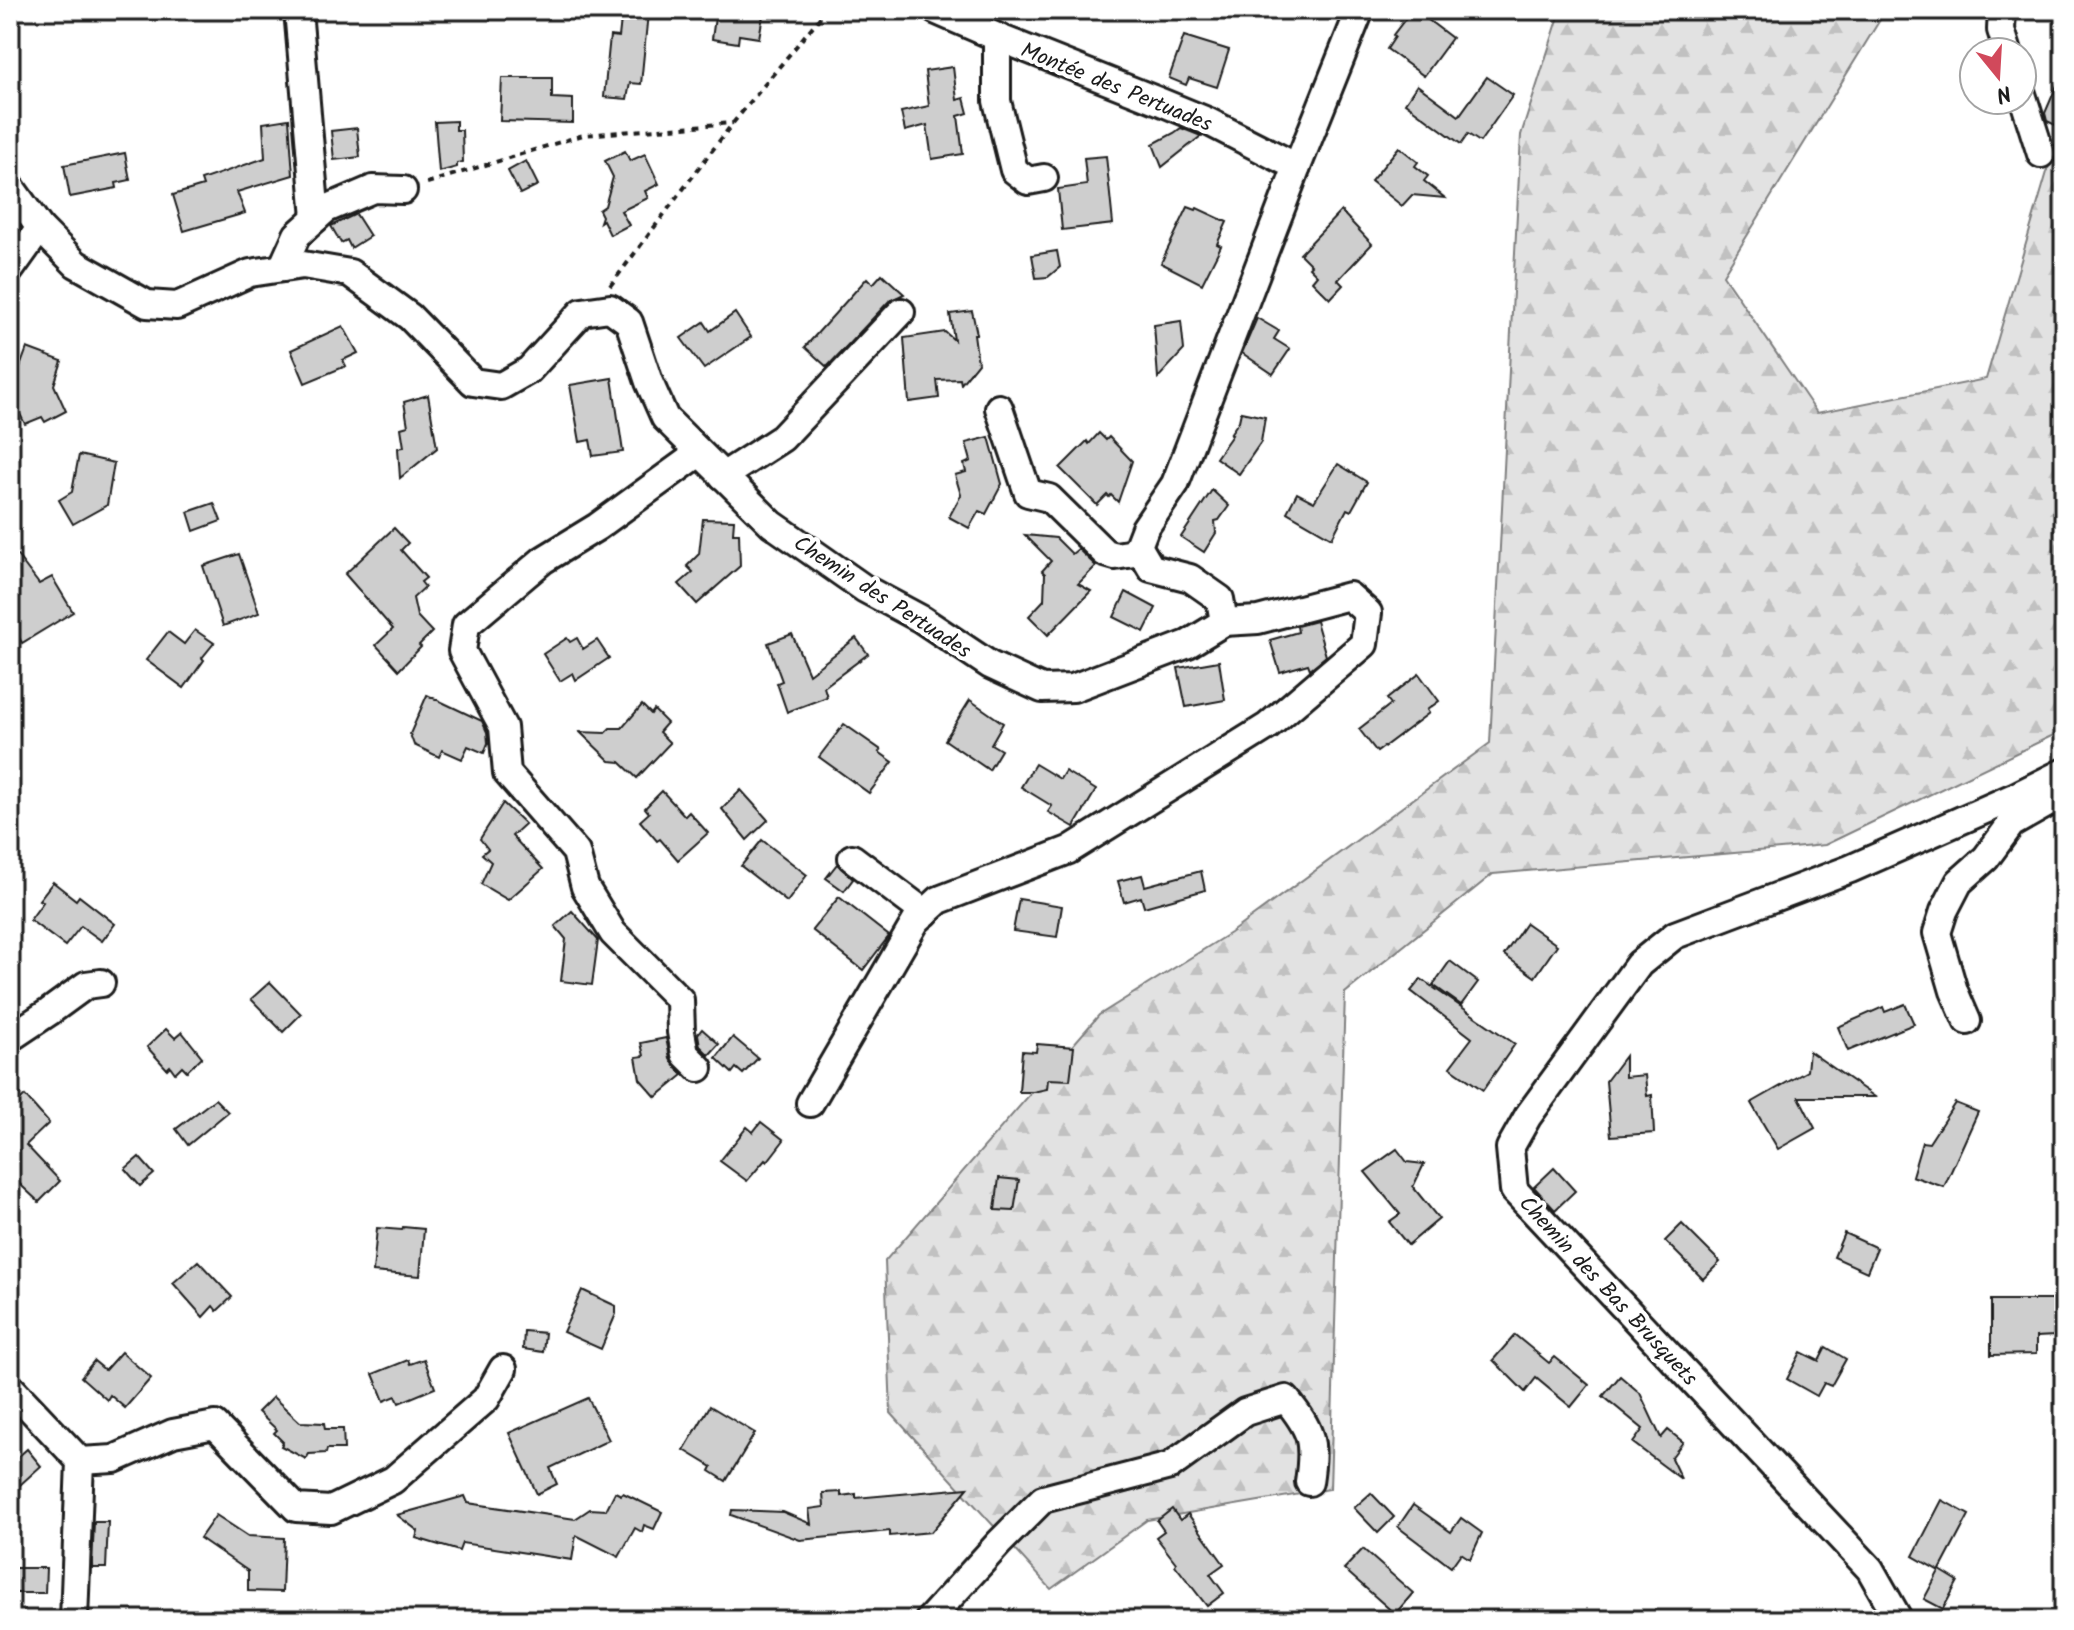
<svg xmlns="http://www.w3.org/2000/svg" width="2074" height="1630" viewBox="0 0 2074 1630" font-family="Kalam,sans-serif">
	<style>
		.forest { fill: url(#forest-firs); stroke: #7f7f7f; stroke-width: 2 }
		.building { fill: #cecece; stroke: #1c1c1c; stroke-width: 2 }
		.lines { fill: none; stroke-linecap: round; stroke-linejoin: round }
		.minor-casing { stroke: #1c1c1c; stroke-width: 32 }
		.path { stroke: #1c1c1c; stroke-width: 4; stroke-dasharray: 6 6; stroke-linecap: butt }
		.minor { stroke: #fff; stroke-width: 26 }
		.labels { text-anchor: middle; stroke-width: 8; stroke-linejoin: round; paint-order: stroke }
		.street-label { font-size: 22px; fill: #1c1c1c; stroke: #fff }
	</style>
	<defs>
		<pattern id="forest-firs" width="22" height="20" patternUnits="userSpaceOnUse" patternTransform="scale(2)"><rect width="22" height="20" fill="#e2e2e2"/><path d="M5 1l3.5 6h-7zM16 11l3.5 6h-7z" fill="#c1c1c1"/></pattern>
	</defs>
	<rect width="100%" height="100%" fill="#fff"/>
	<filter id="ink" filterUnits="userSpaceOnUse"><feTurbulence type="fractalNoise" baseFrequency=".0125" numOctaves="2"/><feDisplacementMap in="SourceGraphic" scale="16" xChannelSelector="R" yChannelSelector="G"/><feConvolveMatrix kernelMatrix="1 2 1 2 8 2 1 2 1" color-interpolation-filters="sRGB"/></filter>
	<g filter="url(#ink)">
		<!-- forest -->
		<polygon class="forest" points="1561,10 1886,10 1723,275 1817,413 1986,379 2055,145 2064,126 2064,730 1825,845 1493,874 1345,993 1330,1489 1147,1520 1051,1589 891,1413 885,1261 1099,1015 1230,933 1490,743 1521,135"/>
		<!-- building -->
		<g class="building">
			<polygon points="622,10 648,13 641,84 630,83 627,99 604,97 610,36 619,37"/>
			<polygon points="716,10 764,10 759,38 739,35 738,43 712,39"/>
			<polygon points="1412,10 1415,10 1452,38 1424,76 1387,49 1395,37 1393,35"/>
			<polygon points="1184,36 1229,50 1217,87 1189,78 1186,85 1169,78"/>
			<polygon points="953,67 957,100 964,98 968,113 958,116 963,154 932,159 927,125 905,131 901,112 929,106 925,71"/>
			<polygon points="2064,69 2064,129 2047,121 2045,113"/>
			<polygon points="1487,77 1513,95 1480,142 1468,134 1461,144 1405,103 1417,85 1459,116"/>
			<polygon points="502,78 552,78 552,98 573,99 573,123 500,121"/>
			<polygon points="289,119 293,175 237,192 245,213 184,231 173,195 203,186 201,180 265,158 263,123"/>
			<polygon points="456,121 456,130 462,130 463,162 457,163 457,167 439,172 435,122"/>
			<polygon points="357,128 360,157 334,160 331,131"/>
			<polygon points="1181,128 1201,136 1162,167 1153,144 1174,133"/>
			<polygon points="1399,147 1418,162 1415,166 1428,176 1424,181 1445,198 1412,195 1402,206 1371,181"/>
			<polygon points="625,151 630,161 645,154 659,184 645,191 648,198 621,211 629,225 610,235 603,220 600,222 602,216 599,210 605,206 613,177 605,161"/>
			<polygon points="125,153 130,180 116,183 117,188 70,197 64,165"/>
			<polygon points="1106,156 1113,224 1062,230 1058,189 1087,185 1084,158"/>
			<polygon points="526,161 538,185 520,194 508,171"/>
			<polygon points="1188,207 1196,210 1197,208 1227,222 1217,244 1221,246 1202,284 1161,263"/>
			<polygon points="1341,211 1372,244 1338,280 1343,285 1330,299 1312,281 1317,275 1309,267 1311,265 1300,254"/>
			<polygon points="356,214 370,236 351,248 347,240 341,243 331,226"/>
			<polygon points="1057,251 1060,267 1048,277 1036,278 1032,255"/>
			<polygon points="882,274 904,294 889,301 827,367 805,347 867,278 873,284"/>
			<polygon points="972,311 977,334 974,334 978,363 961,384 960,379 937,380 939,398 909,402 904,338 945,332 954,340 950,314"/>
			<polygon points="735,313 751,337 704,369 681,338 704,322 710,331"/>
			<polygon points="1257,318 1279,331 1274,339 1290,349 1273,374 1242,353"/>
			<polygon points="1181,321 1184,350 1158,378 1154,325"/>
			<polygon points="343,326 358,353 343,360 346,366 305,383 291,350"/>
			<polygon points="27,348 62,361 54,385 66,411 45,422 42,417 25,424 20,414 10,418 10,373 17,375"/>
			<polygon points="612,378 623,452 593,456 590,440 580,442 570,385"/>
			<polygon points="428,395 437,448 400,478 398,448 404,447 401,428 408,426 404,402"/>
			<polygon points="1241,412 1265,417 1261,442 1239,474 1216,458 1232,435 1230,434 1239,421"/>
			<polygon points="1099,433 1106,440 1109,437 1132,461 1118,502 1111,495 1109,497 1107,495 1097,505 1060,468 1087,441 1089,444"/>
			<polygon points="989,437 1002,484 986,514 979,511 969,528 949,517 961,495 955,475 966,472 964,464 971,461 966,443"/>
			<polygon points="79,455 114,463 107,505 73,524 59,500 72,492"/>
			<polygon points="1338,464 1367,482 1351,511 1347,509 1332,538 1287,512 1297,493 1314,502"/>
			<polygon points="1212,490 1229,506 1219,520 1215,521 1216,533 1204,552 1181,537"/>
			<polygon points="214,503 221,521 194,531 188,512"/>
			<polygon points="703,519 734,520 733,533 739,533 740,566 697,604 679,584 693,572 687,566 699,554"/>
			<polygon points="394,528 408,543 401,550 426,578 421,582 425,587 413,598 417,616 432,632 419,645 421,647 399,670 376,645 393,629 345,574"/>
			<polygon points="1025,535 1056,538 1072,554 1078,549 1096,566 1078,584 1091,591 1048,635 1029,616 1044,600 1045,574 1042,571 1051,561"/>
			<polygon points="10,546 39,584 52,577 73,612 22,643 10,622"/>
			<polygon points="239,554 259,613 223,626 203,566"/>
			<polygon points="1126,592 1156,608 1144,632 1114,617"/>
			<polygon points="1316,621 1326,656 1310,669 1308,664 1280,672 1270,640 1298,632 1297,626"/>
			<polygon points="195,630 214,643 202,658 204,660 184,688 146,660 168,632 184,644"/>
			<polygon points="792,634 809,674 856,638 868,654 824,687 827,697 787,712 777,683 782,681 768,643"/>
			<polygon points="567,638 570,642 577,638 583,649 597,640 609,658 576,680 573,673 560,681 543,654"/>
			<polygon points="1219,661 1225,700 1186,707 1178,668"/>
			<polygon points="1419,674 1439,701 1427,710 1429,713 1377,752 1359,729 1391,704 1387,699"/>
			<polygon points="427,695 482,721 487,732 488,743 484,753 468,746 462,759 442,750 439,757 414,745 410,734"/>
			<polygon points="970,700 1003,723 991,744 1001,750 989,770 945,740"/>
			<polygon points="642,705 651,714 654,710 667,723 659,732 670,743 637,778 620,762 610,761 580,732 605,733 610,728 622,728"/>
			<polygon points="844,724 881,750 879,752 893,762 869,793 819,757"/>
			<polygon points="1035,764 1060,779 1065,771 1096,790 1074,827 1048,812 1052,806 1021,787"/>
			<polygon points="741,790 768,820 747,840 722,809"/>
			<polygon points="662,791 685,816 689,812 708,833 678,860 660,839 657,841 640,821 649,813 645,808"/>
			<polygon points="503,803 525,824 512,836 543,869 508,900 481,884 491,862 482,854 488,849 480,839"/>
			<polygon points="762,840 807,875 787,902 741,866"/>
			<polygon points="837,864 853,879 844,891 826,878"/>
			<polygon points="1201,871 1205,890 1144,907 1141,897 1124,902 1118,881 1142,875 1145,886"/>
			<polygon points="53,882 76,900 79,896 115,924 102,941 81,926 65,946 30,920 43,902 39,900"/>
			<polygon points="839,897 889,936 863,970 812,930"/>
			<polygon points="1019,899 1062,906 1057,937 1013,931"/>
			<polygon points="572,911 598,940 592,985 561,981 566,939 555,926"/>
			<polygon points="1526,923 1557,945 1535,977 1504,955"/>
			<polygon points="1450,961 1478,982 1461,1005 1433,985"/>
			<polygon points="1421,979 1515,1044 1483,1090 1450,1067 1472,1038 1411,991"/>
			<polygon points="270,982 301,1014 283,1032 251,999"/>
			<polygon points="1905,1004 1914,1024 1848,1051 1838,1027 1883,1007 1885,1012"/>
			<polygon points="166,1029 175,1038 182,1032 202,1057 187,1071 182,1066 175,1073 170,1066 167,1069 147,1047"/>
			<polygon points="702,1029 719,1044 709,1055 700,1046 698,1034"/>
			<polygon points="733,1037 758,1058 743,1074 736,1068 732,1073 716,1058"/>
			<polygon points="666,1038 670,1058 674,1065 683,1075 656,1097 640,1079 636,1057 644,1056 641,1043"/>
			<polygon points="1037,1044 1074,1047 1070,1080 1048,1079 1047,1089 1033,1092 1019,1092 1022,1051 1036,1052"/>
			<polygon points="1809,1051 1875,1097 1799,1097 1815,1128 1778,1149 1751,1103 1807,1071"/>
			<polygon points="1625,1056 1625,1077 1645,1075 1647,1096 1652,1095 1654,1133 1611,1136 1606,1081"/>
			<polygon points="25,1096 49,1123 26,1145 60,1181 39,1202 10,1175 10,1110"/>
			<polygon points="215,1099 228,1112 188,1145 176,1129"/>
			<polygon points="1955,1103 1978,1112 1944,1187 1912,1176 1922,1142 1929,1143"/>
			<polygon points="761,1122 784,1140 767,1162 765,1160 747,1181 720,1161 747,1127 753,1132"/>
			<polygon points="1397,1149 1407,1162 1424,1164 1413,1187 1439,1219 1408,1245 1389,1222 1400,1214 1365,1172"/>
			<polygon points="139,1157 154,1174 140,1186 125,1169"/>
			<polygon points="1554,1168 1575,1191 1555,1210 1534,1187"/>
			<polygon points="999,1178 1019,1180 1014,1211 995,1210"/>
			<polygon points="1682,1224 1720,1262 1703,1279 1665,1241"/>
			<polygon points="403,1227 424,1229 420,1276 373,1272 377,1228 402,1230"/>
			<polygon points="1844,1233 1877,1248 1867,1272 1834,1257"/>
			<polygon points="198,1261 232,1297 217,1311 213,1306 203,1317 173,1283"/>
			<polygon points="582,1290 616,1306 616,1314 601,1349 563,1332"/>
			<polygon points="1991,1300 2056,1300 2055,1336 2036,1337 2036,1354 1991,1355"/>
			<polygon points="524,1331 545,1333 543,1352 523,1349"/>
			<polygon points="1515,1335 1549,1363 1555,1357 1589,1385 1571,1407 1536,1378 1525,1392 1493,1360"/>
			<polygon points="1826,1347 1846,1359 1831,1386 1824,1383 1817,1396 1787,1379 1801,1352 1819,1361"/>
			<polygon points="121,1352 151,1378 125,1408 110,1395 107,1400 81,1377 94,1361 105,1370"/>
			<polygon points="424,1359 435,1388 399,1403 396,1396 384,1401 373,1374 408,1360 410,1364"/>
			<polygon points="1620,1376 1640,1393 1661,1438 1668,1430 1683,1442 1671,1458 1681,1479 1633,1443 1643,1429 1603,1396"/>
			<polygon points="273,1397 300,1422 324,1423 325,1429 343,1429 344,1449 327,1449 326,1453 309,1454 306,1459 281,1446 283,1442 274,1433 277,1430 258,1412"/>
			<polygon points="588,1398 609,1440 550,1468 557,1484 537,1494 509,1433"/>
			<polygon points="710,1406 755,1433 726,1481 710,1471 712,1467 684,1450"/>
			<polygon points="27,1449 41,1466 10,1494 10,1464"/>
			<polygon points="968,1488 931,1532 890,1536 890,1531 800,1540 731,1515 732,1510 783,1512 811,1524 809,1509 824,1507 823,1493 841,1492 841,1496 856,1494 856,1498"/>
			<polygon points="615,1492 621,1495 623,1493 662,1512 654,1529 644,1525 642,1532 635,1528 619,1557 576,1535 572,1560 462,1543 459,1551 416,1538 418,1531 397,1515 465,1496 468,1503 575,1519 590,1509 606,1510"/>
			<polygon points="1371,1493 1394,1517 1378,1533 1354,1508"/>
			<polygon points="1942,1500 1969,1515 1940,1570 1958,1581 1943,1609 1924,1599 1939,1571 1913,1556"/>
			<polygon points="1413,1505 1451,1532 1461,1518 1482,1533 1470,1559 1461,1553 1451,1567 1398,1527"/>
			<polygon points="1172,1509 1180,1520 1188,1514 1224,1564 1210,1574 1224,1593 1207,1606 1175,1565 1176,1563 1156,1537 1164,1531 1157,1521"/>
			<polygon points="216,1515 248,1536 284,1538 282,1592 248,1591 248,1571 200,1538"/>
			<polygon points="94,1522 108,1522 106,1568 92,1568"/>
			<polygon points="1363,1549 1413,1593 1395,1614 1344,1569"/>
			<polygon points="10,1568 46,1568 45,1593 10,1593"/>
		</g>
		<g class="lines">
			<!-- minor casing -->
			<g class="minor-casing">
				<g id="minor">
					<polyline points="298,10 316,218"/>
					<polyline points="935,10 997,37 1161,102 1207,121 1297,167"/>
					<polyline points="2002,10 2001,30 2008,52"/>
					<polyline points="997,37 997,101 1014,170 1028,181 1044,178"/>
					<polyline points="2022,94 2041,154"/>
					<polyline points="10,186 40,228 76,264 147,304 177,306 250,273 303,265 350,273 410,317 473,382 501,386 529,370 582,312 610,308 629,322 649,382 665,418 772,524 865,589 921,619 990,665 1042,689 1073,688 1188,644 1224,622 1220,599 1190,578 1151,568 1138,546 1145,528 1175,484 1297,167 1360,10"/>
					<polyline points="282,268 297,235 326,209 373,189 403,190"/>
					<polyline points="10,270 40,228"/>
					<polyline points="999,408 1028,493 1049,498 1105,553 1115,556 1141,552"/>
					<polyline points="723,476 782,438 901,312"/>
					<polyline points="852,858 925,913"/>
					<polyline points="1967,1021 1954,991 1937,933 1944,911 1959,882 1986,858 2011,824 2064,794"/>
					<polyline points="10,1038 49,1012 86,985 101,983"/>
					<polyline points="699,1068 685,1054 681,1032 680,1000 613,933 585,887 576,852 507,773 503,727 462,651 466,625 543,560 597,527 699,453"/>
					<polyline points="810,1103 916,921 939,900 1069,850 1268,726 1364,644 1368,613 1349,596 1258,620 1224,622"/>
					<polyline points="10,1387 80,1461 74,1620"/>
					<polyline points="80,1461 114,1459 173,1433 215,1425 296,1508 331,1510 393,1480 486,1399 503,1369"/>
					<path d="M929 1620 999 1543 1043 1499 1170 1466 1245 1412 1286 1399C1312 1431 1315 1441 1309 1482"/>
					<polyline points="1899,1620 1870,1569 1514,1190 1510,1148 1528,1116 1639,964 1675,935 1850,869 2014,797 2064,772"/>
				</g>
			</g>
			<!-- path -->
			<g class="path">
				<polyline points="427,183 583,135 733,123"/>
				<polyline points="610,286 733,123 826,10"/>
			</g>
			<!-- minor -->
			<use href="#minor" class="minor"/>
		</g>
	</g>
	<g class="labels">
		<!-- street labels -->
		<g class="street-label">
			<text transform="translate(1117 86) rotate(22)" y="8">Montée des Pertuades</text>
			<text transform="translate(883 596) rotate(33)" y="8">Chemin des Pertuades</text>
			<text transform="translate(1609 1290) rotate(47)" y="8">Chemin des Bas Brusquets</text>
		</g>
	</g>
	<!-- margin -->
	<rect width="2074" height="1630" fill="none" stroke="#fff" stroke-width="40"/>
	<rect x="20" y="20" width="2034" height="1590" fill="none" stroke="#1c1c1c" stroke-width="3" filter="url(#ink)"/>
	<!-- north arrow -->
	<g transform="translate(1998 76) rotate(162)"><circle r="38" fill="#ffffff" stroke="#a4a4a4" stroke-width="2"/>
	<path d="M0-6L14 30L0 20L-14 30Z" fill="#d1495b"/>
	<text y="-12" font-size="22" font-weight="bold" text-anchor="middle" fill="#1c1c1c">N</text>
	</g>
</svg>
